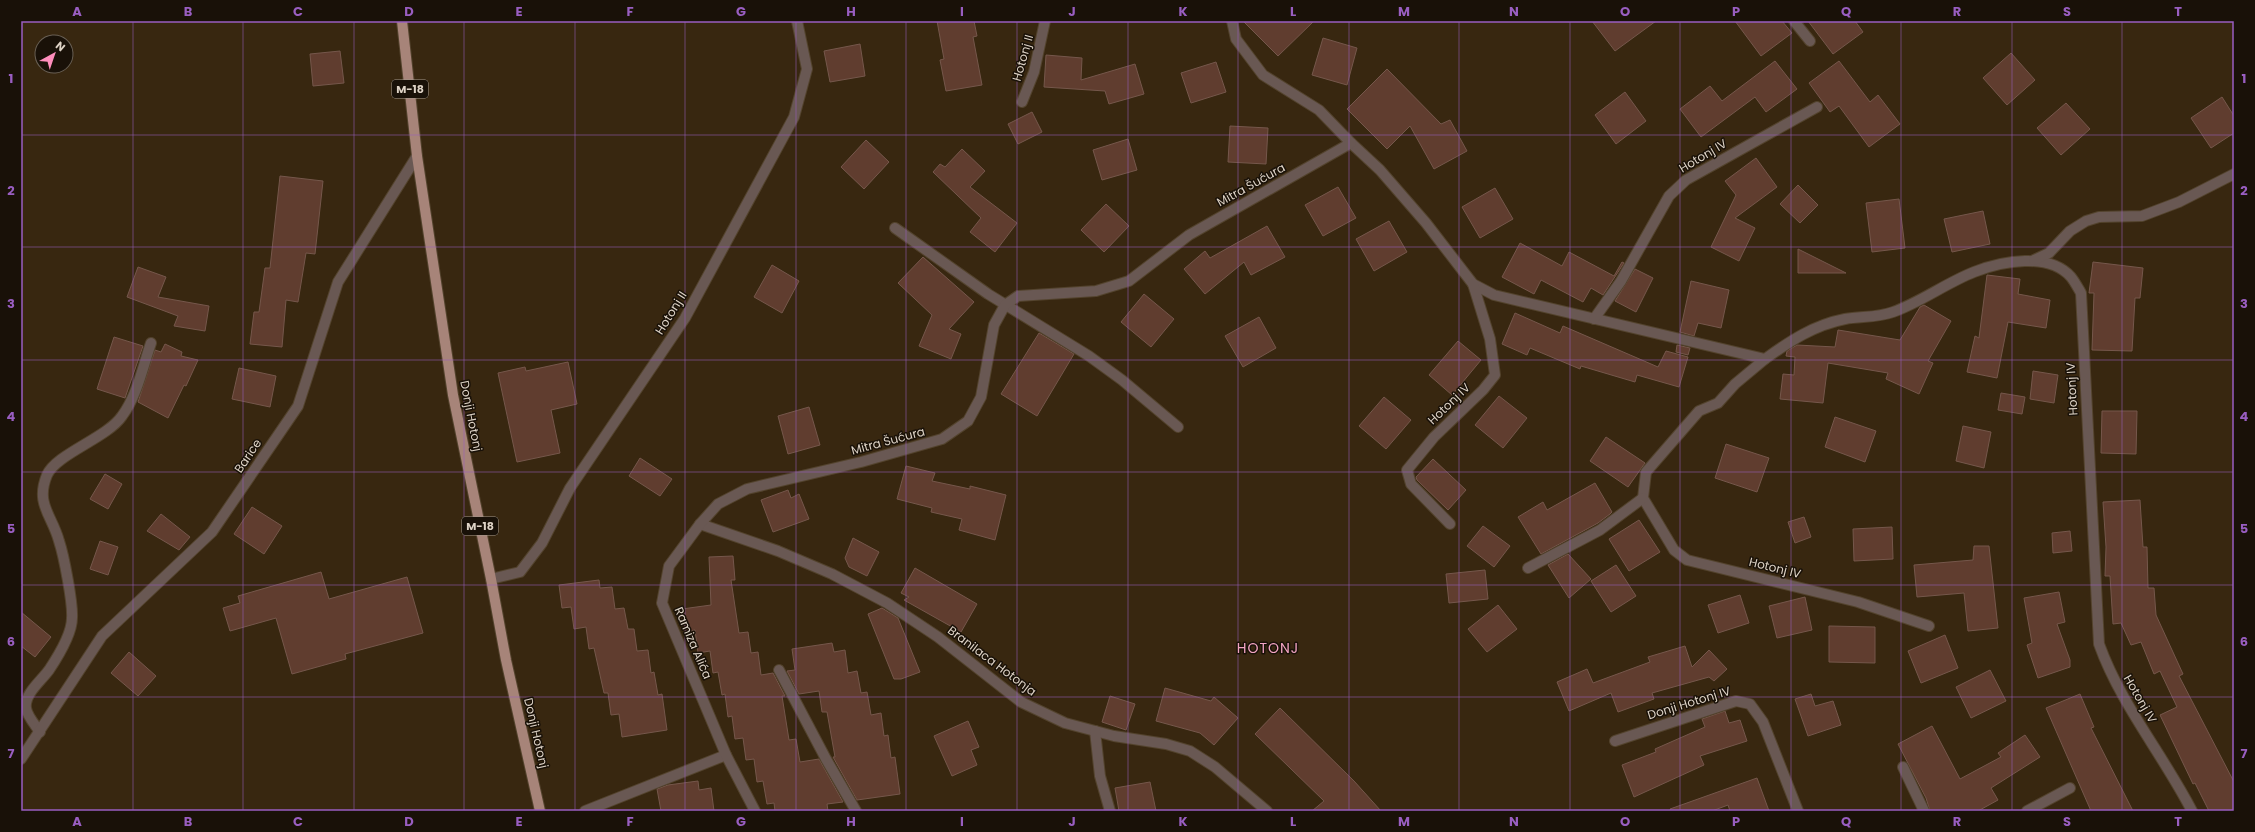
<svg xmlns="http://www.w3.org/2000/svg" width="2255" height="832" viewBox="0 0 2255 832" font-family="Poppins,sans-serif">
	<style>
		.building { fill: #603d2f; stroke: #75574b }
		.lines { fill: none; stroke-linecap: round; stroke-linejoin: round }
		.minor-casing { stroke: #53432d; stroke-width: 12 }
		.primary-casing { stroke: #53432d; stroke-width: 12 }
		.minor { stroke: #695853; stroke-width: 10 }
		.primary { stroke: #a78479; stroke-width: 10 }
		.grid { fill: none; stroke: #995ec1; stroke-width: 1; stroke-opacity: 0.55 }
		.labels { text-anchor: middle; stroke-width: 3; stroke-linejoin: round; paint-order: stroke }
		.shield { fill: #191108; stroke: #a3998d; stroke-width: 1 }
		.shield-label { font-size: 11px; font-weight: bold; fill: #ded3c6 }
		.street-label { font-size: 12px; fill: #ded3c6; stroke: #191108 }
		.quarter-label { font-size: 14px; letter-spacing: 1px; fill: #f3a4c3; stroke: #191108 }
		.neatline { fill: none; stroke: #995ec1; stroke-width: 1.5 }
		.grid-label { font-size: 13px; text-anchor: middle; font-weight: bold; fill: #995ec1 }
	</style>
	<rect width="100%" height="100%" fill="#382710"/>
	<!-- building -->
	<g class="building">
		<polygon points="937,21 974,21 977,36 973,37 982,85 946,91 940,60 944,59"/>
		<polygon points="1243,21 1314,21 1278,56"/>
		<polygon points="1592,21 1656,21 1615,51"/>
		<polygon points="1735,21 1782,21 1792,33 1761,56"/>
		<polygon points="1808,21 1855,21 1863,32 1833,54"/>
		<polygon points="1323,38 1357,48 1347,85 1312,75"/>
		<polygon points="860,44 865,76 830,82 824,51"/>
		<polygon points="340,51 344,83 313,86 310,54"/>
		<polygon points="2011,53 2035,80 2007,105 1983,78"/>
		<polygon points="1046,55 1082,58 1081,80 1135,64 1144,94 1109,104 1105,91 1044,87"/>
		<polygon points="1775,61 1797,89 1766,112 1755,97 1701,137 1680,109 1710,86 1722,101"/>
		<polygon points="1839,61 1870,102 1878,95 1900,124 1869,147 1839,106 1830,112 1809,83"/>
		<polygon points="1216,62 1226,92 1191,103 1181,73"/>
		<polygon points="1387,69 1441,124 1450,120 1467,151 1434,169 1410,126 1387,149 1347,109"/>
		<polygon points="1625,92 1646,121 1616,144 1595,115"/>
		<polygon points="2222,97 2234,116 2234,133 2211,148 2191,118"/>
		<polygon points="2066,103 2090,129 2061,155 2037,128"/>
		<polygon points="1032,112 1042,132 1018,144 1008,124"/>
		<polygon points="1230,126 1268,128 1266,164 1228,162"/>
		<polygon points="1128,139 1137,170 1102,180 1093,150"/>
		<polygon points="866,140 889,162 864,189 841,167"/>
		<polygon points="962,149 985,171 970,187 1017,223 995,252 970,232 981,218 933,172 940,164 945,167"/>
		<polygon points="1756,158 1777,187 1735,218 1755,228 1739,261 1711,247 1736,195 1725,181"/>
		<polygon points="280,176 323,181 315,254 306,253 298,302 286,300 282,347 250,344 254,312 259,312 265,268 270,268"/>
		<polygon points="1798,185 1818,205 1800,223 1780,204"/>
		<polygon points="1338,187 1356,218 1323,236 1305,205"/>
		<polygon points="1495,188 1513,219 1480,238 1462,207"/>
		<polygon points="1899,199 1905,248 1872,252 1866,203"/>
		<polygon points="1106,204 1129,226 1104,252 1081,230"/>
		<polygon points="1983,211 1990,244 1952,252 1944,219"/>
		<polygon points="1389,221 1407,252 1374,271 1356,239"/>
		<polygon points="1267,226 1285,257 1251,275 1244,262 1205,294 1184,269 1205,251 1210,258"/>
		<polygon points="1520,243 1562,266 1569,252 1614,276 1622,262 1624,263 1603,295 1591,288 1583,302 1541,280 1534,294 1502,277"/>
		<polygon points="1798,249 1846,273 1798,273"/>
		<polygon points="923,257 974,302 949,329 961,334 951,359 919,346 932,315 898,283"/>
		<polygon points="2093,262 2143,268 2140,298 2135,298 2132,351 2092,350 2094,293 2089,293"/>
		<polygon points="772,265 799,281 782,313 754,297"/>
		<polygon points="138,267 166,277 158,297 209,306 205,331 174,326 178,316 127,297"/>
		<polygon points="1635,269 1653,278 1636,312 1615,301"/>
		<polygon points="1987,275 2020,279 2018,294 2050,300 2046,328 2008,322 1997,378 1967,372 1975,336 1979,338"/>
		<polygon points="1691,281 1729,290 1721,328 1698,323 1694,336 1680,332"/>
		<polygon points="1144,294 1174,319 1151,347 1121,322"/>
		<polygon points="1924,305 1951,321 1928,361 1933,363 1919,394 1886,379 1888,373 1828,363 1823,403 1780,399 1783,374 1794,375 1795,357 1786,356 1787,351 1797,345 1835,347 1838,330 1900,340 1920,307"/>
		<polygon points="1515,313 1560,333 1563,326 1658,367 1666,351 1688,357 1679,387 1637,375 1635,382 1581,366 1580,369 1530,348 1527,355 1502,344"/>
		<polygon points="1259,317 1276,348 1243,367 1225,336"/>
		<polygon points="1039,333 1074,354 1037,416 1001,394"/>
		<polygon points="114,337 143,346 125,398 97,389"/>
		<polygon points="1458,341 1481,360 1452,395 1429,375"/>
		<polygon points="165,344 182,352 181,356 198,360 186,386 184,385 168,418 138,402 155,350 161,352"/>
		<polygon points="1677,345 1690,348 1688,355 1676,352"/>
		<polygon points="568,362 577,404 551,410 560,453 517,462 498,373 525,367 526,371"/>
		<polygon points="239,368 276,376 270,407 232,399"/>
		<polygon points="2033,371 2058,375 2054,403 2030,399"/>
		<polygon points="2001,393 2025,397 2022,414 1998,410"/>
		<polygon points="1499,396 1527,418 1503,448 1475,425"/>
		<polygon points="1384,397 1411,420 1386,449 1359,426"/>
		<polygon points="809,407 820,445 788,454 778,416"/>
		<polygon points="2102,411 2137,411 2136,454 2101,453"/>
		<polygon points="1835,417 1876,431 1865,462 1825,447"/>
		<polygon points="1963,426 1991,432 1984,468 1956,461"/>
		<polygon points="1606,437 1645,463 1628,487 1590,461"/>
		<polygon points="1726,444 1769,458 1757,492 1715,478"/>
		<polygon points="640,458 672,479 660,496 629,476"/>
		<polygon points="1433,459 1466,490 1448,510 1417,480 1416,477"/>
		<polygon points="906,466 935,473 932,481 970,489 970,486 1006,495 995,540 959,530 962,519 931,512 932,508 897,499"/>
		<polygon points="105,474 122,484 108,509 90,499"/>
		<polygon points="1595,483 1612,512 1610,514 1598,523 1541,554 1518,517 1543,502 1547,510"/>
		<polygon points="788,490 791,498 799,494 809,519 773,532 761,500"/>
		<polygon points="2140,500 2143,547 2147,547 2148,588 2154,588 2156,615 2183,674 2179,676 2234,782 2234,811 2209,811 2195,783 2193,784 2160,715 2177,707 2160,671 2154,674 2141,642 2131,645 2121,623 2113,624 2110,576 2105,576 2106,547 2103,502"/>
		<polygon points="252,507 282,526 264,554 234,534"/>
		<polygon points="161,514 190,537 179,550 147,531"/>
		<polygon points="1804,517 1811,537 1795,543 1788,522"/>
		<polygon points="1639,520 1660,552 1629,571 1609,539"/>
		<polygon points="1483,526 1510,546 1494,567 1467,546"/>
		<polygon points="1892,527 1893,559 1854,561 1853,529"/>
		<polygon points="2070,531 2072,551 2053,553 2052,533"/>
		<polygon points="853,538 879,552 867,576 849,567 845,558"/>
		<polygon points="100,541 118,547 108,575 90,569"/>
		<polygon points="1974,546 1989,546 1998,628 1968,631 1964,593 1917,597 1914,565 1973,560"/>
		<polygon points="1568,554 1591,579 1569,598 1548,565"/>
		<polygon points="733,556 735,580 731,580 739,633 748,632 751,653 758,652 761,675 773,673 785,696 782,696 789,740 796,739 800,762 819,759 843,802 827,804 828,811 775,811 774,803 767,804 763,781 757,782 754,759 746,760 743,738 735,739 732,716 728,717 725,694 722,695 718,672 713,673 710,651 698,653 695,630 686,632 682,609 711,605 709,557"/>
		<polygon points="1616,565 1636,596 1611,612 1591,581"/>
		<polygon points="915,568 977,604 961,632 904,600 909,597 901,593"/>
		<polygon points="1485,570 1488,599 1449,603 1446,574"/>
		<polygon points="321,572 329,599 407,577 423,633 345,654 346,659 292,674 276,618 230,631 223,608 240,603 238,596"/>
		<polygon points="599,580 600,588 612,587 615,609 624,608 628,629 634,629 637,651 648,650 651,673 654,672 658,695 662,694 667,730 622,737 619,714 611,715 608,693 604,693 594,648 589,649 586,627 574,629 571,607 562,608 559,585"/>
		<polygon points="2059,592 2065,622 2057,624 2070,660 2070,667 2038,678 2027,645 2032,643 2024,598"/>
		<polygon points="1740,595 1749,623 1718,633 1708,605"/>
		<polygon points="1805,597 1812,630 1777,638 1769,606"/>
		<polygon points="1498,605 1517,629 1487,652 1468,629"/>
		<polygon points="882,608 898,618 920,672 901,679 894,679 868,614"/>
		<polygon points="21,612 51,637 35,657 21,646"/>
		<polygon points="1829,626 1875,627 1875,663 1829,662"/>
		<polygon points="1945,635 1958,668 1921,683 1908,651"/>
		<polygon points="832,643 834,652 845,650 848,673 857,671 861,693 867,692 871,715 881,713 884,736 888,735 891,758 895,757 900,794 857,800 833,757 835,757 827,712 822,712 819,691 799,694 787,671 795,670 792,649"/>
		<polygon points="1685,646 1692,667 1709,650 1727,669 1714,681 1709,677 1652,693 1654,699 1618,712 1611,693 1569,711 1557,682 1587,669 1593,683 1650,662 1648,657"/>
		<polygon points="129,652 156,676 138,696 111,673"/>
		<polygon points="1990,670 2006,701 1971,718 1956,687"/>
		<polygon points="1165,688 1211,701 1214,697 1238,718 1214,745 1200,733 1156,721"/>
		<polygon points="1811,694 1815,706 1833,701 1841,725 1808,736 1795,699"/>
		<polygon points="2080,694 2094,727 2091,728 2133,811 2091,811 2046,708"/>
		<polygon points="1110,696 1135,704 1126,730 1102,722"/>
		<polygon points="1280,708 1354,781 1381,811 1312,811 1324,801 1255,734"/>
		<polygon points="1725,711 1729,723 1740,720 1747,741 1700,756 1704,765 1634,797 1622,765 1656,752 1655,749 1705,727 1702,719"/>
		<polygon points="968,721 979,747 971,750 977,765 952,776 934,736"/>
		<polygon points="1932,726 1960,779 2001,757 1998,753 2025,735 2040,757 1991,788 1998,800 1978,811 1930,811 1926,798 1898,744"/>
		<polygon points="1757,778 1769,811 1730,811 1728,805 1712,811 1671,811 1670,809"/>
		<polygon points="698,781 699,790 711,788 714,811 661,811 657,789 668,785"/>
		<polygon points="1150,782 1156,811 1119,811 1115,788"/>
	</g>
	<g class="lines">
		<!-- minor casing -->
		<g class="minor-casing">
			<g id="minor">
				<path d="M1232 21 1236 39 1263 75 1319 110 1351 143 1380 170 1426 223 1473 284 1494 295 1765 359C1790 341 1814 325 1845 319 1861 316 1877 318 1893 312 1921 302 1946 283 1974 272 2002 261 2049 252 2071 277 2075 282 2078 288 2081 293L2099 644C2121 705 2162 753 2192 811"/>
				<polyline points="1794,21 1810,41"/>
				<polyline points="1022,102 1034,72 1045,21"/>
				<polyline points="895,228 988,294 1089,356 1122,380 1178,427"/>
				<polyline points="2034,260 2049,253 2070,231 2086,221 2099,217 2142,216 2179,202 2234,174"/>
				<polyline points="1594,319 1621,281 1669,196 1686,180 1817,107"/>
				<polyline points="1765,359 1735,384 1718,403 1699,411 1646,472 1643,498 1674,550 1687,560 1858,602 1929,626"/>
				<polyline points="700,524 778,551 832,574 887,603 938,637 1021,702 1065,723 1114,736 1166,744 1190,751 1215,767 1267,811"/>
				<polyline points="1450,524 1411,484 1407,470 1434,437 1483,390 1495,375 1490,339 1473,284"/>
				<polyline points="1528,568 1600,530 1643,498"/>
				<polyline points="491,579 520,572 542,543 570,488 685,318 794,117 807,69 797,21"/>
				<polyline points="779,670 826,759 856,811"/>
				<polyline points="1095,731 1100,776 1110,811"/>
				<path d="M40 732C36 726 27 716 26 708 24 694 41 681 49 670 57 658 72 634 72 618 73 603 64 556 59 541 52 515 35 504 47 475 56 454 107 438 122 416 137 396 143 366 151 343"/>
				<polyline points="1615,741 1736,701 1750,704 1763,722 1798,811"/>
				<polyline points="21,759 102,636 212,532 298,406 338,282 417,156"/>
				<polyline points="1903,767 1924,811"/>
				<polyline points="585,811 726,755"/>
				<polyline points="755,811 726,755 662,603 669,566 700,524 718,504 747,489 861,462 942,439 968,421 981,397 994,325 1005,305 1018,296 1096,291 1129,281 1189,235 1351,143"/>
				<polyline points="2027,811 2070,788"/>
			</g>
		</g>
		<!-- primary casing -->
		<g class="primary-casing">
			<polyline id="primary" points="402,21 417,156 453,395 491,579 506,660 540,811"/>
		</g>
		<!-- minor -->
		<use href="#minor" class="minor"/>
		<!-- primary -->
		<use href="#primary" class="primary"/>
	</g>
	<!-- grid -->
	<path class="grid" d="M133 21V811M243 21V811M354 21V811M464 21V811M575 21V811M685 21V811M796 21V811M906 21V811M1017 21V811M1128 21V811M1238 21V811M1349 21V811M1459 21V811M1570 21V811M1680 21V811M1791 21V811M1901 21V811M2012 21V811M2122 21V811M21 135H2234M21 247H2234M21 360H2234M21 472H2234M21 585H2234M21 697H2234"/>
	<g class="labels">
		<!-- shield labels -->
		<g class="shield">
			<rect x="392" y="80" width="36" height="18" rx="3"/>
			<rect x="462" y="517" width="36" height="18" rx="3"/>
		</g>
		<g class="shield-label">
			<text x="410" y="93">M-18</text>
			<text x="480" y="530">M-18</text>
		</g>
		<!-- street labels -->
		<g class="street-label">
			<text transform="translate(1023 58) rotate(-74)" y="4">Hotonj II</text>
			<text transform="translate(1703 156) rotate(-31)" y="4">Hotonj IV</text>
			<text transform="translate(1251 185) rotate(-29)" y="4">Mitra Šućura</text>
			<text transform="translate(671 313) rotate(-58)" y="4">Hotonj II</text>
			<text transform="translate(2072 389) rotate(-93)" y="4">Hotonj IV</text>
			<text transform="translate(1449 404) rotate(-44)" y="4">Hotonj IV</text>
			<text transform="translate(471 416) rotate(79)" y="4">Donji Hotonj</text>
			<text transform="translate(888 441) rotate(-15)" y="4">Mitra Šućura</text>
			<text transform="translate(248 456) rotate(-56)" y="4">Barice</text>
			<text transform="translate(1775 568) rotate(14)" y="4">Hotonj IV</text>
			<text transform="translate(693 643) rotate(67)" y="4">Ramiza Alića</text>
			<text transform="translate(992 661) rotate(37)" y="4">Branilaca Hotonja</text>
			<text transform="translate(2140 699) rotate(60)" y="4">Hotonj IV</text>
			<text transform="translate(1689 703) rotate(-17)" y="4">Donji Hotonj IV</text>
			<text transform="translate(536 733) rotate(77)" y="4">Donji Hotonj</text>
		</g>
		<!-- quarter labels -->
		<g class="quarter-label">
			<text x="1268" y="653">HOTONJ</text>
		</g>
	</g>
	<!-- border -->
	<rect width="2255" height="832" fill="none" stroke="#191108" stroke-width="44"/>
	<!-- north arrow -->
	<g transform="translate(54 54) rotate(40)"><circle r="19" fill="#191108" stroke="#685f54"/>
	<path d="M0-3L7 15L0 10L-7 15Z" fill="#fe8ebc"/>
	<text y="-6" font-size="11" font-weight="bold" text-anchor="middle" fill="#ded3c6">N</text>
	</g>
	<rect x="22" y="22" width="2211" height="788" class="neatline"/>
	<g class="grid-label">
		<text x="77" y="16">A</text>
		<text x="188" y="16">B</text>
		<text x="298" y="16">C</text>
		<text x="409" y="16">D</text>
		<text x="519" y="16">E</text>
		<text x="630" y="16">F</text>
		<text x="741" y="16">G</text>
		<text x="851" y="16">H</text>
		<text x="962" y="16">I</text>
		<text x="1072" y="16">J</text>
		<text x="1183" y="16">K</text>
		<text x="1293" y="16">L</text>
		<text x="1404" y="16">M</text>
		<text x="1514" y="16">N</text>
		<text x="1625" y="16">O</text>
		<text x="1736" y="16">P</text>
		<text x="1846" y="16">Q</text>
		<text x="1957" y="16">R</text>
		<text x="2067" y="16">S</text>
		<text x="2178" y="16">T</text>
		<text x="11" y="83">1</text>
		<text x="2244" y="83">1</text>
		<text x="11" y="195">2</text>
		<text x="2244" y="195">2</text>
		<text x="11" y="308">3</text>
		<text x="2244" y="308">3</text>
		<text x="11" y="421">4</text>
		<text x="2244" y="421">4</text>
		<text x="11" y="533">5</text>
		<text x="2244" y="533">5</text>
		<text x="11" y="646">6</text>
		<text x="2244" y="646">6</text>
		<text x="11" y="758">7</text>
		<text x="2244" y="758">7</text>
		<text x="77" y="826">A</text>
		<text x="188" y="826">B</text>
		<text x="298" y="826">C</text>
		<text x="409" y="826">D</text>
		<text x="519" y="826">E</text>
		<text x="630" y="826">F</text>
		<text x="741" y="826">G</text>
		<text x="851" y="826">H</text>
		<text x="962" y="826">I</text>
		<text x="1072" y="826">J</text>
		<text x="1183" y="826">K</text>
		<text x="1293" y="826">L</text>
		<text x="1404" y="826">M</text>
		<text x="1514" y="826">N</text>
		<text x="1625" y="826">O</text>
		<text x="1736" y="826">P</text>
		<text x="1846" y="826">Q</text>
		<text x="1957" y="826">R</text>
		<text x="2067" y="826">S</text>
		<text x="2178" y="826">T</text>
	</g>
</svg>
